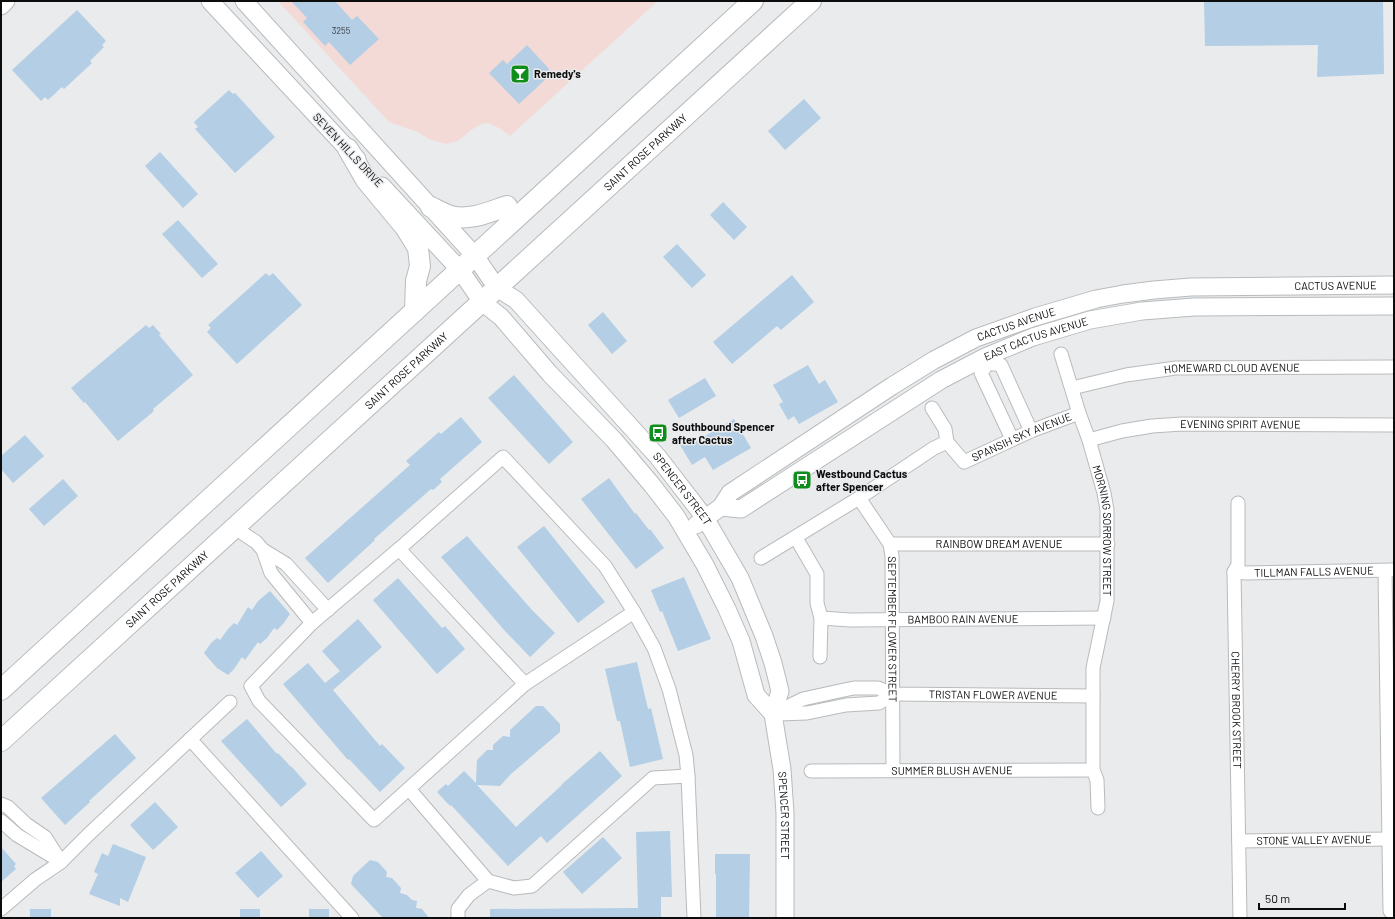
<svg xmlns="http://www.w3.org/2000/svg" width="1395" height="919" viewBox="0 0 1395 919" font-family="Barlow,sans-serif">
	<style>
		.commercial { fill: #f4dad6 }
		.building { fill: #b3cee5 }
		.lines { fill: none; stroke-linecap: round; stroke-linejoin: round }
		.minor-casing { stroke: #b8bbbd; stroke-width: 15 }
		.major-casing { stroke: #b8bbbd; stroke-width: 19 }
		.highway-casing { stroke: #b8bbbd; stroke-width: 22 }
		.minor { stroke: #fff; stroke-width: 13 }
		.major { stroke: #fff; stroke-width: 17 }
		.highway { stroke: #fff; stroke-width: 20 }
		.labels { text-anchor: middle; stroke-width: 3; stroke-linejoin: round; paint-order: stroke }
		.number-label { font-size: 9px; fill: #363c43 }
		.poi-label { font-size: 11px; font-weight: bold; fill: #0c0c0d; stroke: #e9ebed; text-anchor: start }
		.street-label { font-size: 11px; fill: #0c0c0d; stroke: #e9ebed }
	</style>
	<rect width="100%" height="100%" fill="#e9ebed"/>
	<!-- commercial -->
	<polygon class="commercial" points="278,1 658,1 510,136 499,128 489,123 481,124 471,130 458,141 446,144 429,139 418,132 389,122"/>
	<!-- building -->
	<g class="building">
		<polygon points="291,1 335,1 352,20 357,16 379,39 350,65 329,42 325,46 303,22 307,18"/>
		<polygon points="1204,1 1383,1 1384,74 1317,77 1318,45 1205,46"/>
		<polygon points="77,10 106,41 102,45 104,47 90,61 92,63 64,89 62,87 48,100 45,97 41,101 12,70"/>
		<polygon points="527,45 549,69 549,76 519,104 489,73 503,60 507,64"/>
		<polygon points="229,90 233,94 235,93 275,137 235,173 195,129 198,127 194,122"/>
		<polygon points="804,99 821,118 785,150 768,131"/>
		<polygon points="160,152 198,194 183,208 145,166"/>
		<polygon points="723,202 747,227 734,240 710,215"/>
		<polygon points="178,220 218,264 202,278 162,234"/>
		<polygon points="677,244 706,275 692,288 663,257"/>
		<polygon points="266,273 269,276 273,273 302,305 237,364 207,332 211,328 208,325"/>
		<polygon points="792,275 814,302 781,330 777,326 732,364 713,342"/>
		<polygon points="603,312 627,341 612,354 588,325"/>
		<polygon points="146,325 149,328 153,325 161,334 159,335 193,375 153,409 154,411 118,441 85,402 84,403 71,388"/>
		<polygon points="808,365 819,384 825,380 838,402 799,424 794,416 788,420 779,404 783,402 773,385"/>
		<polygon points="514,375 573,442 549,464 488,398"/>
		<polygon points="705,378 716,396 679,418 668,400"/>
		<polygon points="461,417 482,442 440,479 442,482 433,490 431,489 374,539 375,540 328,583 305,558 410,465 406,461 439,432 441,434"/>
		<polygon points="734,419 751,448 713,470 705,457 692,465 680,445 693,437 695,442"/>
		<polygon points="25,435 44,456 13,483 1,469 1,456"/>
		<polygon points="609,478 635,514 636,513 649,530 650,529 664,548 636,569 581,499"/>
		<polygon points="63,479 78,496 44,526 29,509"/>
		<polygon points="544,526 605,602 578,623 517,547"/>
		<polygon points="467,536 532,610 555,633 530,657 505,631 441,557"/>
		<polygon points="684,577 711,639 678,651 662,611 660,612 651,590"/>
		<polygon points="398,578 442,628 445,626 465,649 437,674 373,600"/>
		<polygon points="270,591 290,614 283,624 277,630 274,628 267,638 260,644 258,642 245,660 242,657 234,669 228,675 217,668 204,653 211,643 217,638 220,640 228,629 234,623 237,625 248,607 252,610 258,601"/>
		<polygon points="358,619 382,647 333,690 380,746 382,744 405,768 380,792 349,759 348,760 283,684 308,663 325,683 340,671 322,651"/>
		<polygon points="637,662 648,709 651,708 663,759 630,767 620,721 617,721 605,669"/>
		<polygon points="536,706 543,706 560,724 560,732 511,774 500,786 477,785 516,827 562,785 561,785 600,751 622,776 547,843 541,836 508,866 451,805 450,806 437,792 446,784 448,786 464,771 476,783 477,760 487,750 493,750 493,745 503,736 510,737 510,730"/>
		<polygon points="247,719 277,754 278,753 291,767 291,766 307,784 281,807 221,741"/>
		<polygon points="115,734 136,758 89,801 90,802 65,825 41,798"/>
		<polygon points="155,802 178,827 153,850 130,825"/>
		<polygon points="670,831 672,897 661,897 661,918 490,918 490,909 638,908 636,832"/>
		<polygon points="603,837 622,858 582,894 563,872"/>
		<polygon points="113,844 146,857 128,902 120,898 120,906 89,894 98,874 94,872 102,853 108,856"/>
		<polygon points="1,847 16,864 14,866 16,869 1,882"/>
		<polygon points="261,851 283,876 258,898 235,873"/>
		<polygon points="715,854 750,854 749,918 716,918 716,874 715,874"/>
		<polygon points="370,860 378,862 387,872 386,877 392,878 401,888 400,893 407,895 412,900 417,901 416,908 422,909 429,918 383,918 351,884 353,876"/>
		<rect x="30" y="909" width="21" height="9"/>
		<rect x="240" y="909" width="20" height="9"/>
		<rect x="309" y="909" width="20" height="9"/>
	</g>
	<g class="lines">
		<!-- minor casing -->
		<g class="minor-casing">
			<g id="minor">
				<path id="s1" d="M1061 354 1079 413 1089 440 1104 493 1107 510V601L1093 668V770L1097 780 1098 808"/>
				<polyline points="988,363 1001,365 1031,431"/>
				<polyline points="988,363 981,373 1012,439"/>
				<path id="s2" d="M1072 388 1126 375 1176 368 1394 367"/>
				<path id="s3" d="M932 408 945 429 947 442 964 462 1031 431 1079 413"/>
				<path id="s4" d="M1089 440 1122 431 1152 426 1182 424 1394 425"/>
				<path id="s5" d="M859 498 890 544 892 556 893 770"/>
				<path id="s6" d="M1238 503V565L1234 572 1240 918"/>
				<polyline points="235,528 256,542 263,550 286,564 328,610"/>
				<polyline points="796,538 817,574 817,603 821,618 820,657"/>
				<path id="s7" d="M890 544H1108"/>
				<polygon points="399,549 525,684 374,820 259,701 251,686 312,623"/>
				<polyline points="399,549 503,457 605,566 634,612 654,648 669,689 686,755 688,776 694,918"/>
				<polyline points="263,550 271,573 312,623"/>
				<polyline points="761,558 859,498 934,448 947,442"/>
				<polyline points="1385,571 1390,911"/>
				<path id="s8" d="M1234 572 1247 573 1392 570"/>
				<path id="s9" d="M821 618 850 620 1104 618"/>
				<polyline points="525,684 634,612"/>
				<path id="s10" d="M773 714 803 699 844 690 854 688H878L893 694 1093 696"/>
				<polyline points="778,714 807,713 846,705 879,703 893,694"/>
				<polyline points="190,739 352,918"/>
				<path id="s11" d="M811 771 1093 770"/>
				<polyline points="409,789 488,881"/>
				<polyline points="1,804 8,807 26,824 45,837 61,862"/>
				<polyline points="1,821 17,835 60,861"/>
				<path id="s12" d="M1239 841 1389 839"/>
				<polyline points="1,909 36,879 61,862 89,834 230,702"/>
				<polyline points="458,918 458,909 469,895 488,881 514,888 532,886 653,778 688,776"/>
			</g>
		</g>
		<!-- major casing -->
		<g class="major-casing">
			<g id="major">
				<polyline points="210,1 357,159"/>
				<path id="s13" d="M244 1 475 256 497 288 516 300 658 457 705 518 740 578 764 636 773 663 780 691 773 714 782 769 785 813V918"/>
				<polyline points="1,6 6,1"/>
				<polyline points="382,186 460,270 482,302 501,317 550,374 614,440 652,485 676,516 705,565 727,609 741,641 756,695 773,714"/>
				<path id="s14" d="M721 507 741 509 941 380 985 357 1033 337 1090 320 1142 311 1194 307 1394 306"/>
				<path id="s15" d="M696 525 721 507 730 493 892 386 934 360 976 338 1035 317 1096 299 1123 294 1154 290 1191 287 1394 285"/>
			</g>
		</g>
		<!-- highway casing -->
		<g class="highway-casing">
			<g id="highway">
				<polyline points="348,149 366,180 405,227 418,248 420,266 416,281 415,311"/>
				<path d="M431 207C437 210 444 214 451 216 470 221 489 212 507 206L510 223"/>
				<polyline points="1,690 753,1"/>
				<path id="s16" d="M1 741 811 1"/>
			</g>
		</g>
		<!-- minor -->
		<use href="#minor" class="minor"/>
		<!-- major -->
		<use href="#major" class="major"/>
		<!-- highway -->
		<use href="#highway" class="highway"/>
	</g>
	<!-- icons -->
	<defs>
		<g id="bar-square" transform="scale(1)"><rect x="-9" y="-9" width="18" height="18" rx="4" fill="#0f8e1b" stroke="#e9ebed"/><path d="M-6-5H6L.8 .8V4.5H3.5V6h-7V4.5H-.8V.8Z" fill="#fff"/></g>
		<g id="bus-square" transform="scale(1)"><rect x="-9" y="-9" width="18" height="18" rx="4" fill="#0f8e1b" stroke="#e9ebed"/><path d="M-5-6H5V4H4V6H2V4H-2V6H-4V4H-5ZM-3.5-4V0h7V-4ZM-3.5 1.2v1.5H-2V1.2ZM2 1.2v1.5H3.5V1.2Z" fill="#fff"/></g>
	</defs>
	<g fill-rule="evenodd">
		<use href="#bar-square" x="520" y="74"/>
		<use href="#bus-square" x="658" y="433"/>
		<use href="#bus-square" x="802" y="480"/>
	</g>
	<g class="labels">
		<!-- number labels -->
		<g class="number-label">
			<text x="341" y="34">3255</text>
		</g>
		<!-- poi labels -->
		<g class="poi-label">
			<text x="534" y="78">Remedy's</text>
			<text x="672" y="431">Southbound Spencer<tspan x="672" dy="13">after Cactus</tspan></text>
			<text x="816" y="478">Westbound Cactus<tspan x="816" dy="13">after Spencer</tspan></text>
		</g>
		<!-- street labels -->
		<g class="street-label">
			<text transform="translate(348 150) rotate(47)" y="4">SEVEN HILLS DRIVE</text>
			<text dy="4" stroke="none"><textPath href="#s16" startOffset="873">SAINT ROSE PARKWAY</textPath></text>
			<text dy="4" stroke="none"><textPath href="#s15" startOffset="705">CACTUS AVENUE</textPath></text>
			<text dy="4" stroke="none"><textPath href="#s15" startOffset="381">CACTUS AVENUE</textPath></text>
			<text dy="4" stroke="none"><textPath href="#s14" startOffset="362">EAST CACTUS AVENUE</textPath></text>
			<text dy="4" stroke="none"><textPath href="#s2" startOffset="162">HOMEWARD CLOUD AVENUE</textPath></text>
			<text dy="4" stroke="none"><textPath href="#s16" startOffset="549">SAINT ROSE PARKWAY</textPath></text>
			<text dy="4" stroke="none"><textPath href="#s4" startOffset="153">EVENING SPIRIT AVENUE</textPath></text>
			<text dy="4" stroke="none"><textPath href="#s3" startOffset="127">SPANSIH SKY AVENUE</textPath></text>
			<text dy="4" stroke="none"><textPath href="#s13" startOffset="657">SPENCER STREET</textPath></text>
			<text dy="4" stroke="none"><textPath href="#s1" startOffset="183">MORNING SORROW STREET</textPath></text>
			<text dy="4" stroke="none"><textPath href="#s7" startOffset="109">RAINBOW DREAM AVENUE</textPath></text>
			<text dy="4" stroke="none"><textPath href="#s8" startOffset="80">TILLMAN FALLS AVENUE</textPath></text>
			<text dy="4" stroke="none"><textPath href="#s16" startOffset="225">SAINT ROSE PARKWAY</textPath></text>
			<text dy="4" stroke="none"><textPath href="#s9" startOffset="142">BAMBOO RAIN AVENUE</textPath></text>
			<text dy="4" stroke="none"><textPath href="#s5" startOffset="141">SEPTEMBER FLOWER STREET</textPath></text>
			<text dy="4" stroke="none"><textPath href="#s10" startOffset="226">TRISTAN FLOWER AVENUE</textPath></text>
			<text dy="4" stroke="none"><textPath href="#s6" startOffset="208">CHERRY BROOK STREET</textPath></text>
			<text dy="4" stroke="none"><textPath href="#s11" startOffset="141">SUMMER BLUSH AVENUE</textPath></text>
			<text dy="4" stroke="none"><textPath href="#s13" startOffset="1010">SPENCER STREET</textPath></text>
			<text dy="4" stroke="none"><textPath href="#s12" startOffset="75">STONE VALLEY AVENUE</textPath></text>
		</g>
	</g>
	<!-- border -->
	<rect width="1395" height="919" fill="none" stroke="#0c0c0d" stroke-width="4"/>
	<!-- scale -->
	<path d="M1259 903v6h86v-6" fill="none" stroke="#0c0c0d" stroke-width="2"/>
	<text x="1265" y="903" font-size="12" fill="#0c0c0d" stroke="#e9ebed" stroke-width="3" paint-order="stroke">50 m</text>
</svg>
